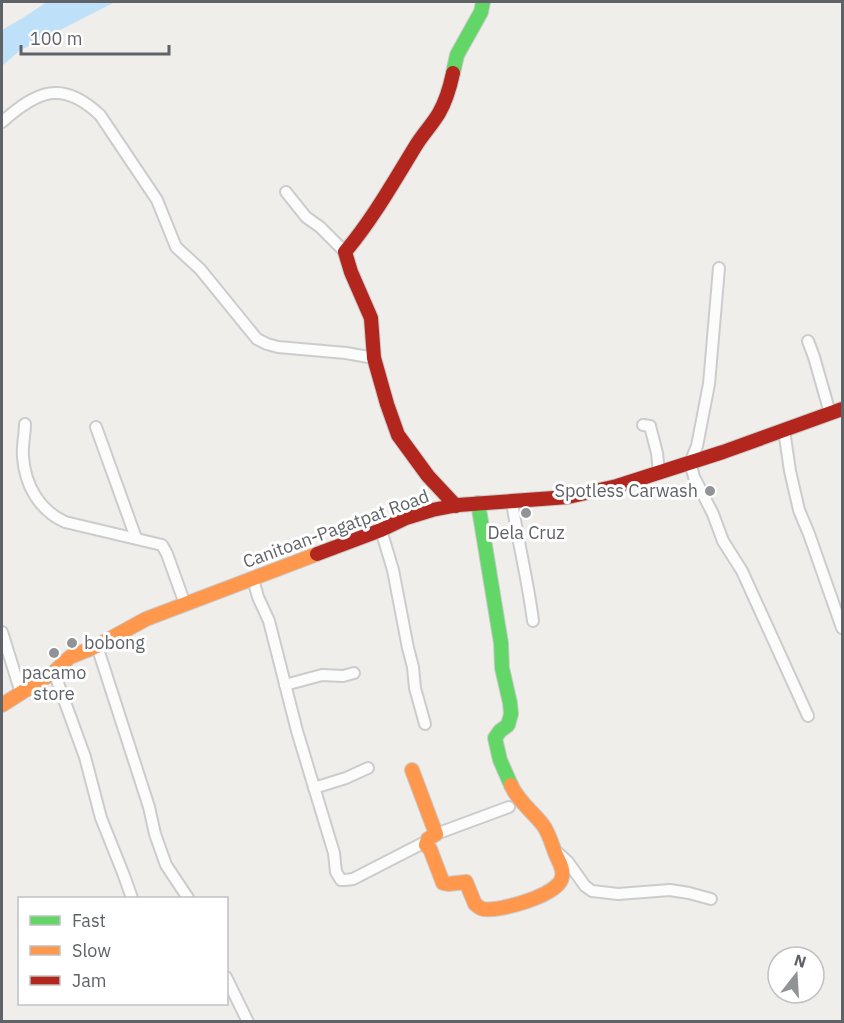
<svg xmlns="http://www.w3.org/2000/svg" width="844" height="1023" viewBox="0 0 844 1023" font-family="'IBM Plex Sans',sans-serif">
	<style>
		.water { fill: #bfe0f9 }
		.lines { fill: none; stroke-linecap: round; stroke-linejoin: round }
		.street-casing { stroke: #cbcccc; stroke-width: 14 }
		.fast-casing { stroke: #cacacb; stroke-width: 16 }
		.slow-casing { stroke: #cacacb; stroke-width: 16 }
		.jam-casing { stroke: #cacacb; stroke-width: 16 }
		.street { stroke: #fdfcfc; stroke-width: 10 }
		.fast { stroke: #63d668; stroke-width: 14 }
		.slow { stroke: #ff974d; stroke-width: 14 }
		.jam { stroke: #b3261e; stroke-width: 14 }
		.poi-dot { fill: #919496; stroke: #fff; stroke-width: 2 }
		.labels { text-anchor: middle; stroke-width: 6; stroke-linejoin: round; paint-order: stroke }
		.poi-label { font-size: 18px; fill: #5f6368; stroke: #fff }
		.street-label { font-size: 18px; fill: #5f6368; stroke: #fff }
	</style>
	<rect width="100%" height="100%" fill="#efeeea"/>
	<!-- water -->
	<polygon class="water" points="47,2 115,2 19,51 2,66 2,30 21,19"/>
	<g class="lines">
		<!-- street casing -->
		<g class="street-casing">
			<g id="street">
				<path d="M2 122C37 91 62 79 100 115L157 200 176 247 200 269 257 339 267 344 278 347 346 353 374 358"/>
				<polyline points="286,192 306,217 320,227 345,252"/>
				<polyline points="719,268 709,384 697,446 690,463 694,477 713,514 723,541 742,571 808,716"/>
				<polyline points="808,341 814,357 830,413"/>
				<path d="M25 424C25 434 22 446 23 457 25 485 39 510 65 522L162 545 167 554 185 604"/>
				<polyline points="643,425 650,426 657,453 659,473"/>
				<polyline points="96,427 136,538"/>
				<polyline points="784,430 790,471 799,510 809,534 842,628"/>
				<path d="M512 502C518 542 528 581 533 621"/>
				<polyline points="381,530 393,570 408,648 413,667 415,688 425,724"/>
				<polyline points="253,579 258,597 269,621 297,731 334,853 336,872 341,880 345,880 353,879 427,841"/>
				<polyline points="2,632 21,693"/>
				<polyline points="97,646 149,807 155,834 166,865 188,898"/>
				<polyline points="54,672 85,757 101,818 123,873 132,898"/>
				<polyline points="285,685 322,675 343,676 354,673"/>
				<polyline points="314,788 346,778 368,768"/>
				<polyline points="436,834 509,807"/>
				<polyline points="557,852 568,862 585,886 592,891 618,894 670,890 689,893 711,899"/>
				<polyline points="226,977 248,1022"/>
			</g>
		</g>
		<!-- fast casing -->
		<g class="fast-casing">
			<g id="fast">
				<polyline points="453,73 457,55 481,12 483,2"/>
				<polyline points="478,503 501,643 502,668 510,703 511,714 508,725 500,731 495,738 500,760 511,785"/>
			</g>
		</g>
		<!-- slow casing -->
		<g class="slow-casing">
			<g id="slow">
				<polyline points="2,705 54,672 70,657 97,646 146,619 317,554"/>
				<path d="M412 770 436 834 428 839 426 845 430 849 443 883 448 884 466 882 475 904C479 907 479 908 483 909 499 912 560 895 562 877 564 869 559 862 556 855 552 845 549 833 543 825 532 811 518 801 511 785"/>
			</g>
		</g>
		<!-- jam casing -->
		<g class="jam-casing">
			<g id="jam">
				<path d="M453 73C450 87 446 101 439 113 432 125 422 135 415 147 393 183 372 220 345 252L351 272 371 318 374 358 387 404 398 435 428 476 456 506"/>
				<polyline points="317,554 381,530 406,518 432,510 458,505 568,497 617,486 723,452 842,409"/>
			</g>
		</g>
		<!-- street -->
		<use href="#street" class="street"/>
		<!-- fast -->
		<use href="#fast" class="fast"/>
		<!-- slow -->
		<use href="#slow" class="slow"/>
		<!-- jam -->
		<use href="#jam" class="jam"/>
	</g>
	<!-- markers -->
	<g class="poi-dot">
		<circle cx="710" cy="491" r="6"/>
		<circle cx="526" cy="513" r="6"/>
		<circle cx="72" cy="643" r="6"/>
		<circle cx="54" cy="653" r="6"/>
	</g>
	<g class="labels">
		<!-- poi labels -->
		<g class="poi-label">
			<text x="698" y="497" text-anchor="end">Spotless Carwash</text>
			<text x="526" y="539">Dela Cruz</text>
			<text x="84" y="649" text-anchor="start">bobong</text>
			<text x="54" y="679">pacamo<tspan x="54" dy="21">store</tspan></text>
		</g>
		<!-- street labels -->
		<g class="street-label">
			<text transform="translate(336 529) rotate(-20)" y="6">Canitoan-Pagatpat Road</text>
		</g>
	</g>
	<!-- border -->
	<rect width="844" height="1023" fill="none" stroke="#5f6368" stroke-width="6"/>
	<!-- legend -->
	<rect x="18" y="897" width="210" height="108" fill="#ffffff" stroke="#bfc1c3" stroke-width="1.5"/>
	<rect x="30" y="916" width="30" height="9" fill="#63d668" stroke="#bfc1c3" stroke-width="1.5"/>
	<text x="72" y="927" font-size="18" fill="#5f6368">Fast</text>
	<rect x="30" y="946" width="30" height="9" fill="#ff974d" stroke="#bfc1c3" stroke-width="1.5"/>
	<text x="72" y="957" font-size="18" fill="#5f6368">Slow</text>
	<rect x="30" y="976" width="30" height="9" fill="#b3261e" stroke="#bfc1c3" stroke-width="1.5"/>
	<text x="72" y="987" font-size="18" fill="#5f6368">Jam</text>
	<!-- north arrow -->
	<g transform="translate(796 975) rotate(17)"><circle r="28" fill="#ffffff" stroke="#bfc1c3" stroke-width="1.5"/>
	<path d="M0-4.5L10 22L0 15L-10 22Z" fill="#919496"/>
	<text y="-9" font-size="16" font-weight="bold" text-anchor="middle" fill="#5f6368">N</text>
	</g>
	<!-- scale -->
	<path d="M21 45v9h148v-9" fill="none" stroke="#5f6368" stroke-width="3"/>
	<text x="30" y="45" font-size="18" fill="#5f6368" stroke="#ffffff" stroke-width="4.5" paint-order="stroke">100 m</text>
</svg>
